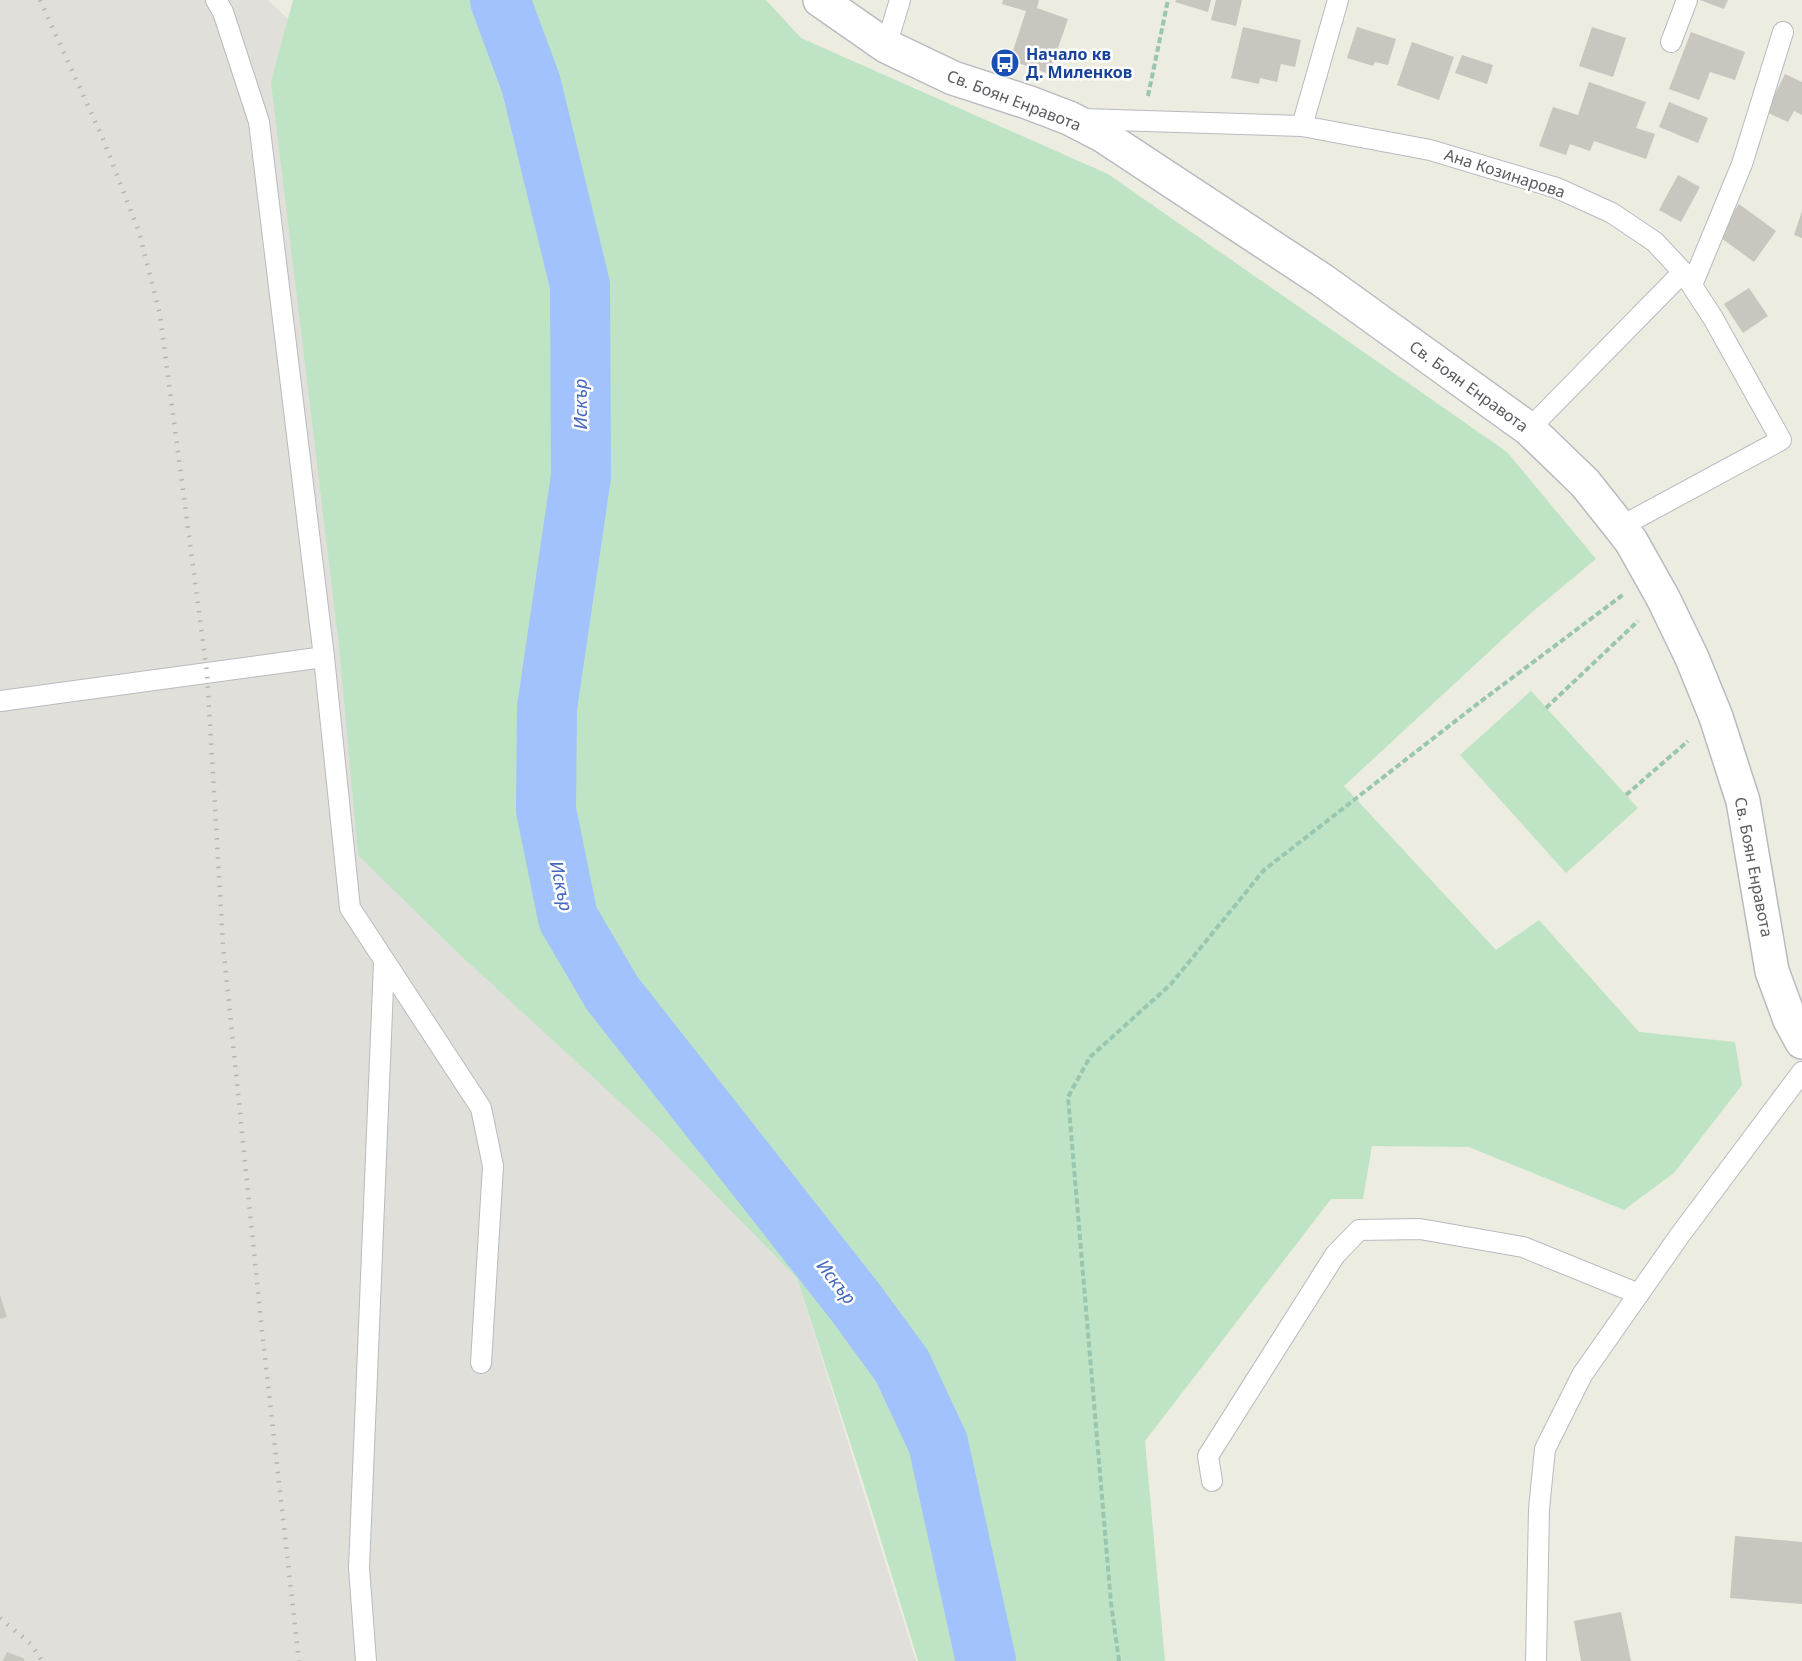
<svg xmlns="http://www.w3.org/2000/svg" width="1802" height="1661" viewBox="0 0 1802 1661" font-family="'Noto Sans',sans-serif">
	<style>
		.industrial { fill: #e0dfd9 }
		.green { fill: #bee4c5 }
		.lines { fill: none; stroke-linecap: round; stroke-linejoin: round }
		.river { stroke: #a1c2fd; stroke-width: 60 }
		.building { fill: #c8c6be }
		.service-casing { stroke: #b9bac0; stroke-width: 22 }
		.minor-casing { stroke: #b9bac0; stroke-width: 36 }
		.path { stroke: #98c6af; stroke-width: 4; stroke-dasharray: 6 3; stroke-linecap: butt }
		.service { stroke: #fff; stroke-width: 20 }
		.minor { stroke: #fff; stroke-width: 33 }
		.rail { stroke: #b4b5b5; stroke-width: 4.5; stroke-dasharray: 1.5 8; stroke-linecap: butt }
		.labels { text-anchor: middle; stroke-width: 5; stroke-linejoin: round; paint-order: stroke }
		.transit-label { font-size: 16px; font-weight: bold; fill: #164399; stroke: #fff; text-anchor: start }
		.street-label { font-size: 16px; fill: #5a5c62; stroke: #fff }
		.water-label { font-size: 18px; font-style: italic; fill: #4467bf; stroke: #fff }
	</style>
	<rect width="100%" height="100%" fill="#ecece1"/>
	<!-- industrial -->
	<polygon class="industrial" points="0,0 268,0 383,110 658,1137 797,1278 916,1661 0,1661"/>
	<!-- green -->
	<g class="green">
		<polygon points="293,0 766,0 801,38 1108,174 1507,452 1596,559 1532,612 1344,786 1496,950 1539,920 1639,1032 1735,1042 1742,1085 1674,1173 1624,1210 1469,1147 1372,1146 1363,1199 1331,1199 1145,1441 1165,1661 918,1661 867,1495 797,1278 658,1137 458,953 358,855 339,646 271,82"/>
		<polygon points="1531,691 1638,808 1566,873 1460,755"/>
	</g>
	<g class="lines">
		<!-- river -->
		<polyline class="river" points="500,0 531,84 580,285 581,476 547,708 546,810 568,918 612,993 856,1303 902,1366 938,1443 986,1661"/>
	</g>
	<!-- building -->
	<g class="building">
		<polygon points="1003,0 1039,0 1037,8 1068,19 1049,74 1010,60 1026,11 1002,4"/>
		<polygon points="1176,0 1211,0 1208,12 1175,2"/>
		<polygon points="1216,0 1242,0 1236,26 1211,20"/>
		<polygon points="1700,0 1728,0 1724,9"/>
		<polygon points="1243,27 1301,40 1295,67 1281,64 1277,82 1260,78 1259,84 1231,78"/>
		<polygon points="1357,27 1396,39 1388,65 1375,62 1373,66 1347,58"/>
		<polygon points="1592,27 1626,38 1613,77 1579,66"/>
		<polygon points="1691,32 1745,52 1735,80 1710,72 1699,100 1669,89"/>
		<polygon points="1412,42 1454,57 1439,100 1397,85"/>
		<polygon points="1462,55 1493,65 1487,84 1455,73"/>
		<polygon points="1785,74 1802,82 1802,115 1794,111 1788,122 1766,112"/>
		<polygon points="1589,82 1646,102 1636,128 1655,134 1646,159 1594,141 1590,151 1570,144 1566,155 1539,146 1553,107 1578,115"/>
		<polygon points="1669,102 1708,118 1698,143 1659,127"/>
		<polygon points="1678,175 1700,187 1681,222 1659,210"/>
		<polygon points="1739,204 1776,231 1754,262 1717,235"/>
		<polygon points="1802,211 1802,238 1794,235"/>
		<polygon points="1749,288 1768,316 1743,333 1724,304"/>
		<polygon points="0,1295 7,1317 0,1319"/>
		<polygon points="1735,1536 1802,1542 1802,1604 1730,1598"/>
		<polygon points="1621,1612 1631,1661 1581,1661 1574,1621"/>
		<polygon points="7,1652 23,1658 25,1661 3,1661"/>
	</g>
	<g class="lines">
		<!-- service casing -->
		<g class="service-casing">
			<g id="service">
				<polyline points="216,0 223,12 259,122 324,657 350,908 481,1108 493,1166 481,1363"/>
				<polyline points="1671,42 1687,0"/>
				<polyline points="886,46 900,0"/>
				<polyline points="1083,119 1302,126 1430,150 1557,188 1612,213 1655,242 1683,272 1713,318 1781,440 1620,527"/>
				<polyline points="1302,126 1338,0"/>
				<polyline points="1692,285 1742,164 1783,32"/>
				<polyline points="1529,429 1683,272"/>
				<polyline points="0,701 324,657"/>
				<polyline points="1212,1481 1208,1456 1335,1255 1359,1230 1420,1229 1523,1247 1639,1294"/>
				<polyline points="366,1661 359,1568 384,963"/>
				<polyline points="1536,1661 1539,1509 1545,1449 1582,1375 1680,1235 1802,1072"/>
			</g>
		</g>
		<!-- minor casing -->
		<g class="minor-casing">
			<polyline id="minor" points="820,0 886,46 953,78 1027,102 1069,118 1102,135 1322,280 1529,429 1585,483 1620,527 1631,541 1663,598 1692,658 1716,717 1743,801 1772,971 1790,1020 1802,1042"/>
		</g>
		<!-- path -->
		<g class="path">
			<polyline points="1148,96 1168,0"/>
			<polyline points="1546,708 1638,621"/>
			<polyline points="1626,795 1688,741"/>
			<polyline points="1119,1661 1111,1603 1068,1097 1090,1057 1171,984 1264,870 1476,705 1624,594"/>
		</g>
		<!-- service -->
		<use href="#service" class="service"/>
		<!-- minor -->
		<use href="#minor" class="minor"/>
		<!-- rail -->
		<g class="rail">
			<polyline points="40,0 103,139 139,232 160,315 207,673 223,944 262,1331 299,1661"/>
			<polyline points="0,1618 31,1644 42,1661"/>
		</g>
	</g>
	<!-- icons -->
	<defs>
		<g id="bus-disc" transform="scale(1.5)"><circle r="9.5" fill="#1a4fb4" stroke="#fff"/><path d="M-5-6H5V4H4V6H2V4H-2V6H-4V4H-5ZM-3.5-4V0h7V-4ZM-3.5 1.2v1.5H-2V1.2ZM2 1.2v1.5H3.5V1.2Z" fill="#fff"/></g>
	</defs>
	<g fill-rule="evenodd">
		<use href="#bus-disc" x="1005" y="63"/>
	</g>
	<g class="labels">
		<!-- transit labels -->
		<g class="transit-label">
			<text x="1026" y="60">Начало кв<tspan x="1026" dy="18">Д. Миленков</tspan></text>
		</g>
		<!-- street labels -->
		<g class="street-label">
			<text transform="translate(1014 100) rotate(21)" y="6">Св. Боян Енравота</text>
			<text transform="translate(1505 173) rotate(18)" y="6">Ана Козинарова</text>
			<text transform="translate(1469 386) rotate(36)" y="6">Св. Боян Енравота</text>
			<text transform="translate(1754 867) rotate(79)" y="6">Св. Боян Енравота</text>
		</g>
		<!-- water labels -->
		<g class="water-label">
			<text transform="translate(581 404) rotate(-90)" y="6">Искър</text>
			<text transform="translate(561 886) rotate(78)" y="6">Искър</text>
			<text transform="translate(836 1282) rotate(52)" y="6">Искър</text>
		</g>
	</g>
</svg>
